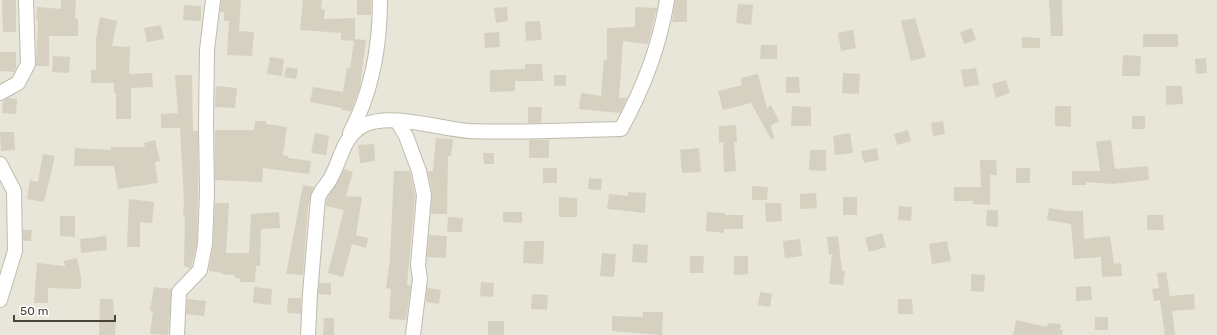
<svg xmlns="http://www.w3.org/2000/svg" width="1217" height="335" viewBox="0 0 1217 335" font-family="Rubik,sans-serif">
	<style>
		.residential { fill: #e8e5d9 }
		.building { fill: #d6d0c1 }
		.lines { fill: none; stroke-linecap: round; stroke-linejoin: round }
		.minor-casing { stroke: #c0bbae; stroke-width: 16 }
		.minor { stroke: #fff; stroke-width: 14 }
	</style>
	<rect width="100%" height="100%" fill="#f5f3eb"/>
	<!-- residential -->
	<rect class="residential" x="0" y="0" width="1217" height="335"/>
	<!-- building -->
	<g class="building">
		<polygon points="2,0 16,0 16,32 3,32"/>
		<polygon points="61,0 76,0 75,19 78,19 78,36 49,36 49,66 36,66 38,21 36,20 37,7 61,9"/>
		<polygon points="221,0 241,0 239,31 254,32 252,56 227,55 229,21 224,21 224,12 220,12"/>
		<polygon points="303,0 322,0 321,9 325,10 324,19 355,18 355,39 366,40 360,87 351,111 342,110 342,108 310,102 313,87 343,92 347,67 350,68 354,41 341,40 341,33 300,30"/>
		<rect x="357" y="0" width="14" height="15"/>
		<polygon points="675,0 687,0 687,22 672,22"/>
		<polygon points="1049,0 1062,0 1063,36 1051,36"/>
		<polygon points="738,4 753,5 751,25 736,23"/>
		<polygon points="184,5 201,6 201,21 183,20"/>
		<polygon points="507,7 508,21 496,23 494,8"/>
		<polygon points="635,7 657,8 648,44 623,41 619,98 627,98 620,113 579,109 581,93 601,96 604,60 607,60 607,28 635,27"/>
		<polygon points="100,17 117,21 112,46 130,47 129,74 152,73 153,87 131,88 131,119 116,119 116,93 114,93 114,83 91,83 91,70 96,70 96,39"/>
		<polygon points="915,18 926,57 911,61 901,21"/>
		<polygon points="540,21 542,40 526,41 525,22"/>
		<polygon points="161,25 164,39 147,42 144,28"/>
		<polygon points="972,28 976,40 964,44 960,32"/>
		<polygon points="853,30 856,48 841,51 838,33"/>
		<polygon points="499,32 500,47 485,48 484,33"/>
		<rect x="1143" y="34" width="35" height="13"/>
		<polygon points="1022,37 1040,38 1040,48 1022,48"/>
		<polygon points="761,45 777,45 777,59 760,59"/>
		<polygon points="0,52 16,52 16,68 14,72 0,71"/>
		<polygon points="1123,55 1141,56 1140,76 1122,76"/>
		<polygon points="53,56 70,57 69,73 52,72"/>
		<polygon points="270,57 284,59 282,76 267,74"/>
		<polygon points="1206,58 1207,73 1196,74 1195,59"/>
		<polygon points="525,64 542,64 543,81 515,81 515,91 490,92 490,70 525,69"/>
		<polygon points="286,67 298,69 296,79 284,77"/>
		<polygon points="976,68 979,85 964,87 961,70"/>
		<polygon points="843,73 860,74 859,94 842,93"/>
		<polygon points="758,74 767,108 771,105 779,121 771,125 774,138 771,139 751,103 723,110 718,91 742,85 741,78"/>
		<polygon points="175,75 192,75 193,131 198,131 198,192 197,243 191,268 184,266 185,217 183,217 184,202 180,128 161,128 161,114 178,113"/>
		<rect x="554" y="75" width="12" height="11"/>
		<polygon points="786,77 799,77 800,93 786,93"/>
		<polygon points="1006,80 1010,93 996,98 992,84"/>
		<polygon points="216,86 237,88 235,108 215,107"/>
		<polygon points="1166,86 1182,86 1183,104 1166,105"/>
		<polygon points="8,98 17,99 16,114 2,113 3,101"/>
		<polygon points="792,106 811,107 811,126 791,126"/>
		<polygon points="1055,106 1071,106 1071,127 1055,126"/>
		<polygon points="528,107 542,107 541,123 528,123"/>
		<rect x="1132" y="116" width="13" height="13"/>
		<polygon points="255,121 266,121 266,124 287,127 283,155 288,156 288,158 311,161 309,174 263,168 262,182 215,180 215,130 254,130"/>
		<polygon points="943,121 945,134 933,136 931,123"/>
		<polygon points="736,125 737,142 734,142 736,171 724,172 723,142 719,143 719,126"/>
		<polygon points="908,130 911,141 897,145 894,134"/>
		<polygon points="0,132 14,132 15,150 1,151"/>
		<polygon points="315,133 329,136 326,155 311,153"/>
		<polygon points="850,133 853,153 835,155 833,136"/>
		<polygon points="436,138 453,139 451,156 448,156 447,214 431,214 432,193 428,171 433,171"/>
		<polygon points="155,140 160,161 155,162 158,183 118,189 114,166 74,166 75,148 111,150 111,147 145,147 144,143"/>
		<rect x="529" y="140" width="20" height="18"/>
		<polygon points="1111,140 1115,169 1148,166 1149,180 1112,184 1086,182 1086,185 1072,185 1072,171 1100,171 1096,142"/>
		<polygon points="374,144 375,161 360,163 358,145"/>
		<polygon points="699,148 701,172 682,173 680,150"/>
		<polygon points="877,148 879,160 864,163 861,151"/>
		<polygon points="810,150 826,150 826,171 809,170"/>
		<polygon points="483,153 494,153 494,164 484,164"/>
		<polygon points="43,154 55,156 44,202 27,199 30,180 38,182"/>
		<polygon points="980,160 996,160 997,175 990,175 990,205 973,204 973,201 954,201 954,187 981,187"/>
		<rect x="543" y="168" width="14" height="15"/>
		<rect x="1016" y="168" width="14" height="15"/>
		<polygon points="344,169 353,172 346,196 362,197 356,235 368,238 366,248 352,244 343,277 328,273 344,210 326,206 327,199"/>
		<polygon points="394,171 410,171 415,196 407,285 411,286 406,320 389,319 391,289 386,288 390,259"/>
		<polygon points="589,178 602,179 601,190 588,189"/>
		<polygon points="303,185 314,187 308,206 303,275 286,274"/>
		<polygon points="752,186 768,187 767,200 752,200"/>
		<polygon points="628,192 646,193 645,213 607,209 609,194 628,196"/>
		<polygon points="816,193 817,208 800,209 800,194"/>
		<polygon points="559,197 577,198 577,217 559,217"/>
		<rect x="843" y="197" width="14" height="18"/>
		<polygon points="129,199 154,202 152,223 140,222 140,247 127,247"/>
		<polygon points="215,203 229,203 226,253 249,253 251,214 279,212 280,228 261,229 260,266 256,266 255,282 240,282 240,278 235,278 235,275 222,274 222,273 209,271 213,244"/>
		<polygon points="765,203 781,203 782,221 766,222"/>
		<polygon points="899,206 912,207 911,221 898,220"/>
		<polygon points="1049,208 1068,211 1083,211 1084,239 1110,236 1114,264 1121,263 1122,276 1102,277 1101,257 1074,259 1071,224 1047,220"/>
		<polygon points="987,210 998,210 998,227 986,226"/>
		<polygon points="503,212 522,212 522,223 503,222"/>
		<polygon points="707,212 725,213 725,215 743,215 743,229 724,229 724,233 706,231"/>
		<polygon points="1147,215 1163,215 1164,230 1147,230"/>
		<polygon points="60,216 75,216 75,237 60,236"/>
		<polygon points="448,217 463,218 462,232 447,232"/>
		<polygon points="23,230 32,230 31,241 23,241"/>
		<polygon points="882,233 886,247 869,252 865,238"/>
		<polygon points="429,235 447,236 446,258 427,257"/>
		<polygon points="106,236 107,250 81,253 80,239"/>
		<polygon points="838,236 842,271 845,271 843,285 829,284 832,254 829,255 827,237"/>
		<polygon points="800,239 802,256 785,258 783,241"/>
		<polygon points="524,241 544,241 543,264 523,263"/>
		<polygon points="947,241 951,261 932,264 929,244"/>
		<polygon points="633,244 648,245 647,263 632,262"/>
		<polygon points="602,253 616,254 614,277 600,276"/>
		<polygon points="690,256 704,256 703,273 690,273"/>
		<polygon points="734,256 748,256 748,274 734,275"/>
		<polygon points="77,258 81,277 81,289 48,288 48,303 34,303 37,263 65,266 64,261"/>
		<polygon points="1166,272 1170,296 1194,294 1195,309 1172,311 1175,335 1165,335 1160,300 1154,301 1152,289 1159,288 1157,273"/>
		<polygon points="971,274 985,275 984,292 971,291"/>
		<polygon points="481,282 494,283 493,297 480,296"/>
		<polygon points="319,283 331,283 331,295 318,294"/>
		<polygon points="1091,286 1092,300 1076,301 1076,287"/>
		<polygon points="154,287 172,289 168,335 150,334 153,311 150,311"/>
		<polygon points="254,287 272,289 271,305 253,303"/>
		<polygon points="427,288 441,290 439,304 426,302"/>
		<polygon points="760,292 772,294 770,307 758,305"/>
		<polygon points="532,294 548,295 547,310 531,309"/>
		<polygon points="288,298 301,298 301,314 287,313"/>
		<polygon points="100,299 113,299 114,315 116,314 115,335 99,335"/>
		<polygon points="187,299 206,301 204,316 186,314"/>
		<polygon points="898,299 912,299 913,314 898,314"/>
		<polygon points="643,312 663,312 662,335 612,331 612,316 643,317"/>
		<rect x="1095" y="317" width="13" height="13"/>
		<polygon points="324,318 334,318 334,335 323,335"/>
		<polygon points="1016,320 1047,327 1048,323 1061,324 1060,330 1063,330 1062,335 1013,335"/>
		<rect x="488" y="321" width="16" height="14"/>
	</g>
	<g class="lines">
		<!-- minor casing -->
		<g class="minor-casing">
			<g id="minor">
				<polyline points="0,93 18,83 28,64 26,0"/>
				<polyline points="397,121 406,136 419,171 424,195 418,265 420,279 413,335"/>
				<path d="M350 133C372 92 380 47 380 0"/>
				<polyline points="0,164 14,191 15,251 0,300"/>
				<polyline points="177,335 179,292 200,270 205,244 207,192 206,124 207,50 213,0"/>
				<path d="M308 335 310 294 318 198C321 190 325 187 329 181 341 162 342 136 364 125 392 112 439 129 469 131 520 133 570 130 621 129 643 89 660 45 667 0"/>
			</g>
		</g>
		<!-- minor -->
		<use href="#minor" class="minor"/>
	</g>
	<!-- scale -->
	<path d="M14 315v6h101v-6" fill="none" stroke="#494439" stroke-width="2"/>
	<text x="20" y="315" font-size="12" fill="#494439" stroke="#ffffff" stroke-width="3" paint-order="stroke">50 m</text>
</svg>
